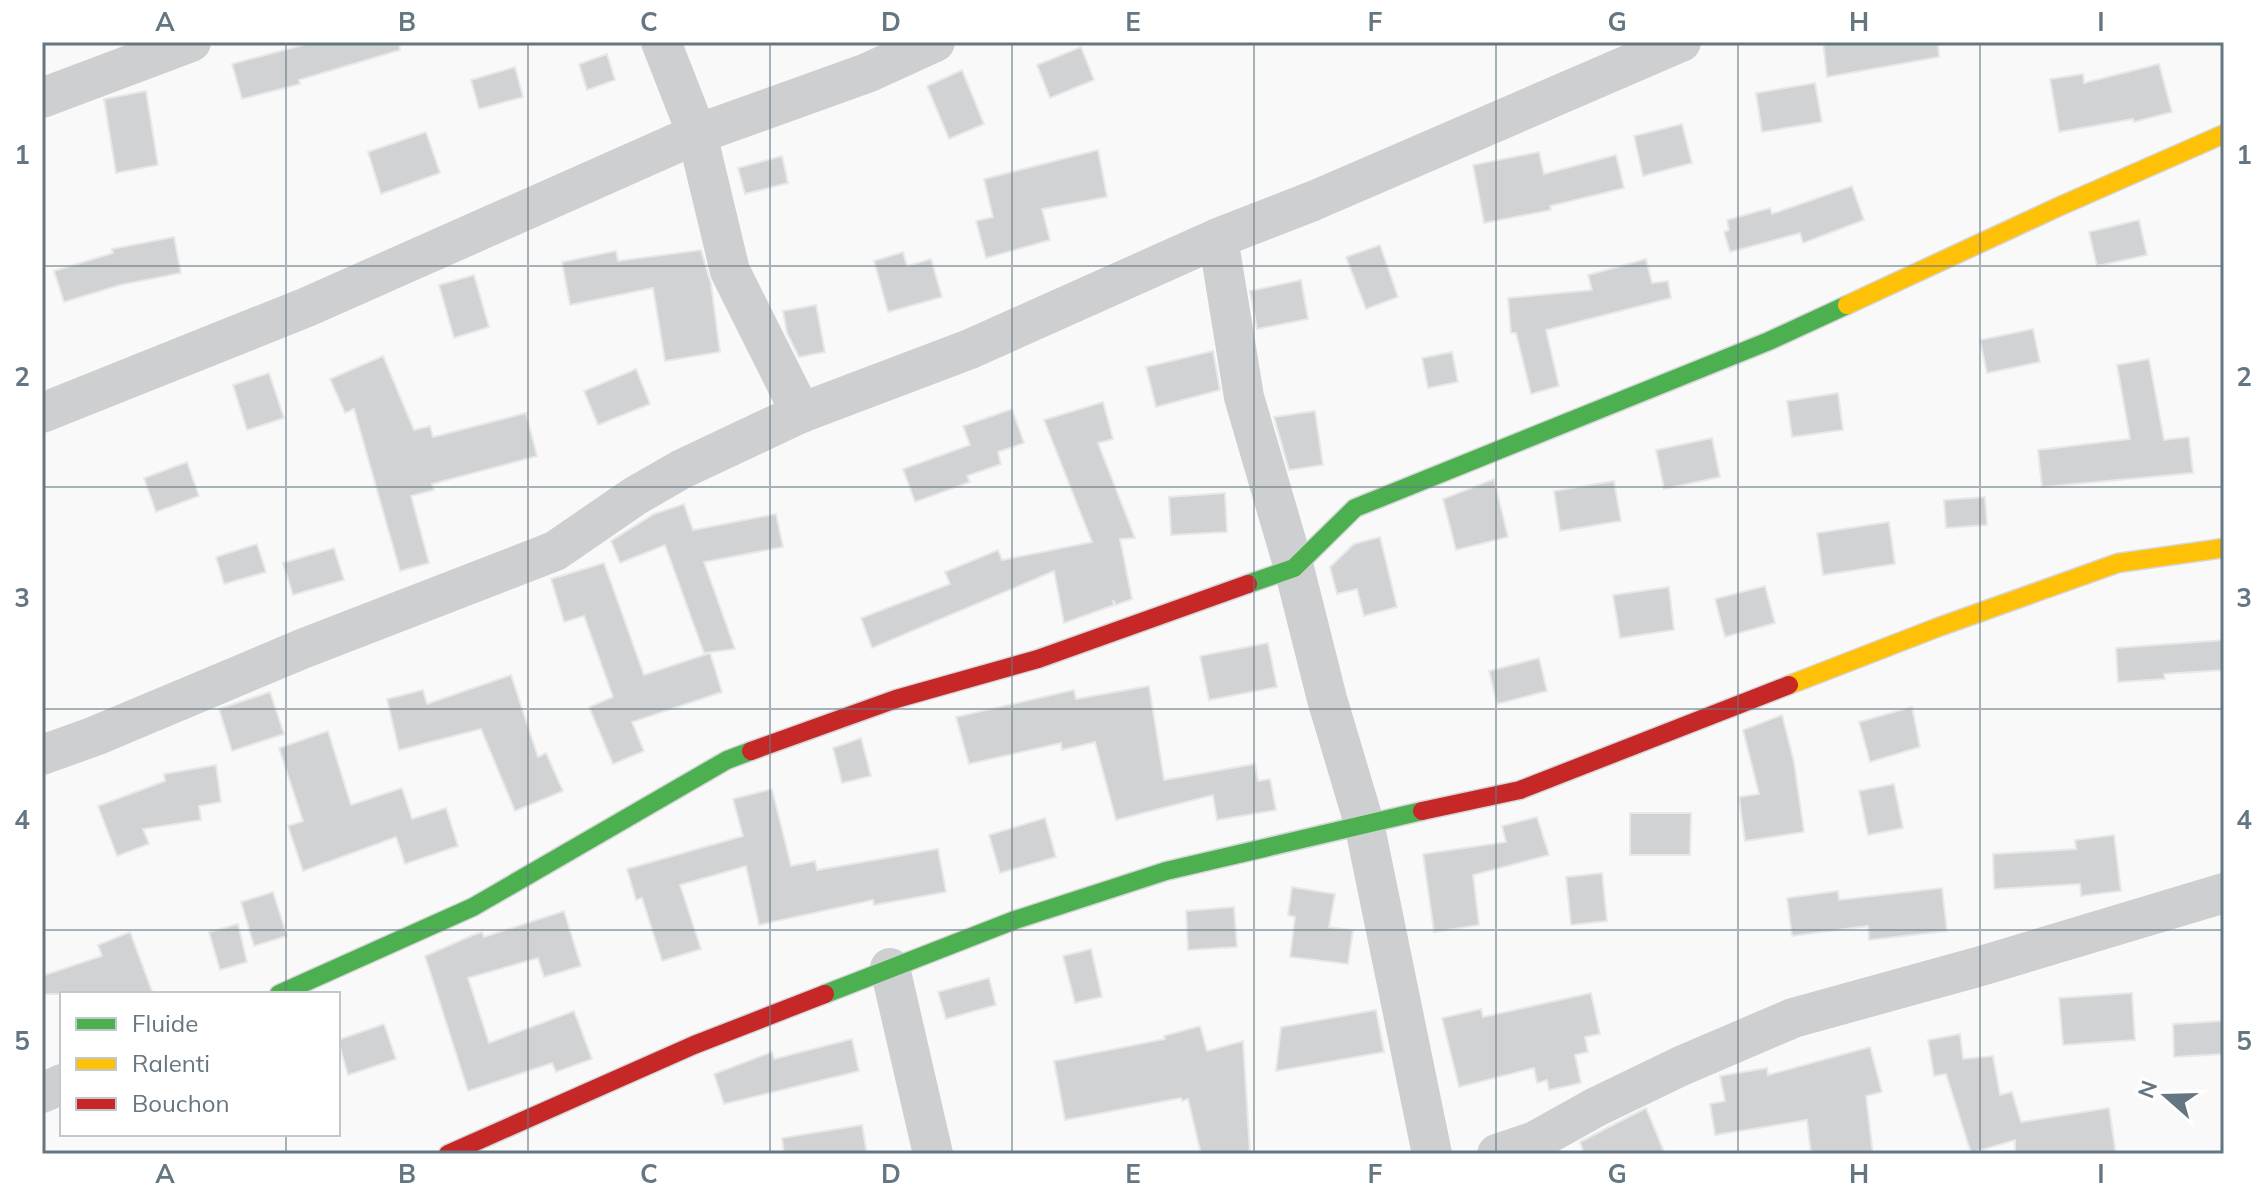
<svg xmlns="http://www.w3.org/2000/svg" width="2266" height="1196" viewBox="0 0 2266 1196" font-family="Mulish,sans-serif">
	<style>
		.building { fill: #d0d2d3; stroke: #e8e8e8; stroke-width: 2 }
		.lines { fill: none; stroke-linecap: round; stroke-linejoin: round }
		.fast-casing { stroke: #d5d6d7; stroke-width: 21 }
		.slow-casing { stroke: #d5d6d7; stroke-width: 21 }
		.jam-casing { stroke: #d5d6d7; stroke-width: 21 }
		.street { stroke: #cecfd0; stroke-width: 40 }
		.fast { stroke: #4caf50; stroke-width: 18 }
		.slow { stroke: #ffc107; stroke-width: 18 }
		.jam { stroke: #c62828; stroke-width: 18 }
		.grid { fill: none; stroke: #657683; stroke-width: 2; stroke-opacity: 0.55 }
		.neatline { fill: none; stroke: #657683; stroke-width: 3 }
		.grid-label { font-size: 26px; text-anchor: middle; font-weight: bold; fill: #657683 }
	</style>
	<rect width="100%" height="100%" fill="#f9f9f9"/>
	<!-- building -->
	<g class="building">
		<polygon points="314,42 399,42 400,50 299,80 300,84 242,99 232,64"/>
		<polygon points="1823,42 1938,42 1939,57 1827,77"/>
		<polygon points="1081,47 1094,80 1050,98 1037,65"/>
		<polygon points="607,54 615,80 587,90 579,64"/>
		<polygon points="2159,64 2172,112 2134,122 2133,119 2059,132 2050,79 2083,74 2084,83"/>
		<polygon points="515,67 523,97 479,109 471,80"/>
		<polygon points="962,70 984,124 949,139 927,86"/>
		<polygon points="1815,83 1822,122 1762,132 1756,93"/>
		<polygon points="146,91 158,165 116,173 104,99"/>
		<polygon points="1682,124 1692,163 1643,176 1634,136"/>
		<polygon points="426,132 440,173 381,194 368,152"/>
		<polygon points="1098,150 1107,197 1042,209 1050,240 986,258 976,221 993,217 984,179"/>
		<polygon points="1539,152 1544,174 1616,155 1624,188 1550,206 1551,210 1484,223 1473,165"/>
		<polygon points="782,156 788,183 745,194 738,168"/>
		<polygon points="1852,186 1864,220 1803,243 1800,233 1730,252 1724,232 1729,230 1727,220 1770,208 1772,214"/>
		<polygon points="2139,220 2147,255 2097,266 2089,232"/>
		<polygon points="174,237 181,273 120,285 64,302 54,271 113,253 112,249"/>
		<polygon points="1380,245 1398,297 1366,309 1346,257"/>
		<polygon points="701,250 711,284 720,352 665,361 653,288 570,305 562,262 616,251 618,261"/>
		<polygon points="903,252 907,266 931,259 942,297 888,312 874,261"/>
		<polygon points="1646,259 1652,283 1668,281 1671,298 1546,330 1559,386 1531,394 1516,333 1511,333 1508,298 1592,290 1588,275"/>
		<polygon points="474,275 489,327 454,338 439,285"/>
		<polygon points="1301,280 1308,319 1257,329 1250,291"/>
		<polygon points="816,305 825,352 799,357 787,333 783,311"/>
		<polygon points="2033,329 2040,362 1987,373 1980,340"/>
		<polygon points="1213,351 1220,390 1156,407 1146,367"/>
		<polygon points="1452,352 1458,382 1428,388 1422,358"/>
		<polygon points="383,356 414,430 430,426 433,437 526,413 537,456 432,484 434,490 411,496 429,563 400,571 354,409 345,413 330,379"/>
		<polygon points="2149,359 2164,440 2189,437 2193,473 2042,487 2038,450 2130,439 2117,365"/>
		<polygon points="636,369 650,404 598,425 584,391"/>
		<polygon points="269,373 284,418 247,430 233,385"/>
		<polygon points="1838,393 1843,430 1792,437 1787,401"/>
		<polygon points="1103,402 1113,439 1098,443 1135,538 1120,539 1132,599 1116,605 1113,600 1114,605 1064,623 1054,571 872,648 861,618 950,584 945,572 998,550 1002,560 1092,542 1044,420"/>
		<polygon points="1012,409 1024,443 998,452 1001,464 967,476 970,482 915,502 903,469 970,445 963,426"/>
		<polygon points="1315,411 1323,465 1289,470 1274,417"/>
		<polygon points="1712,438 1720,477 1664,489 1656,450"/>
		<polygon points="187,462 199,496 156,512 144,478"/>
		<polygon points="1494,479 1508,537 1456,550 1443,499"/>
		<polygon points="1614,481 1621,521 1560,531 1554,491"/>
		<polygon points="1225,493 1227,532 1171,535 1169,497"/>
		<polygon points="1985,497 1987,525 1946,528 1944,500"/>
		<polygon points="684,504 693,530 776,514 783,547 704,562 735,649 704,653 665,545 620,563 611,541 654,514"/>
		<polygon points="1889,522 1895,564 1823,575 1817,533"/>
		<polygon points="1380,537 1397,607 1364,616 1357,589 1337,594 1330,567 1354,544"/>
		<polygon points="257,544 266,572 224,584 216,557"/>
		<polygon points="334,548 344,580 293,595 283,563"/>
		<polygon points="604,563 644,675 710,653 722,692 632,722 644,751 613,764 589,707 613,697 584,616 564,622 551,579"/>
		<polygon points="1765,586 1775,623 1725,637 1715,599"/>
		<polygon points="1669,587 1674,630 1620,638 1613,595"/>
		<polygon points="2224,640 2224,670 2164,674 2165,679 2118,682 2116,648"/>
		<polygon points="1268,643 1277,687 1209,700 1200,656"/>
		<polygon points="1539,658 1547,691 1497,704 1489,671"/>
		<polygon points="511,675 538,757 546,753 563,791 515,811 481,729 399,750 387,699 423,690 427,704"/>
		<polygon points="1149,686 1164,780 1255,764 1258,781 1270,779 1276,810 1217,820 1213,795 1116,820 1095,742 1062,750 1061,743 969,764 956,717 1074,690 1076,699"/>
		<polygon points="270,692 284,734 232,751 219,709"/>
		<polygon points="1912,707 1920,747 1870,762 1859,722"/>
		<polygon points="1782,715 1794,762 1804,832 1745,841 1739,797 1759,794 1743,730"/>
		<polygon points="328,731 351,805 402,788 412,819 446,808 458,846 405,864 396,837 303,871 288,826 303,821 279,748"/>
		<polygon points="861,738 871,776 842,783 833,748"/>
		<polygon points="216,765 221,802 199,806 201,820 143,829 149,844 117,856 98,806 165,781 164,774"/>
		<polygon points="1894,784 1903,828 1868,835 1859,791"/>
		<polygon points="772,789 791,866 815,861 817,870 938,849 946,892 874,905 873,900 759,925 746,866 680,885 701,949 662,961 642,898 636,900 627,869 743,836 733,799"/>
		<polygon points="1630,813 1691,813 1690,855 1630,855"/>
		<polygon points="1537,817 1549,855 1473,875 1479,925 1434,932 1423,854 1506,842 1502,826"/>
		<polygon points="1045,818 1056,857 1000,873 989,835"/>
		<polygon points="2114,835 2121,891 2081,896 2080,884 1994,889 1993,854 2076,849 2075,840"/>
		<polygon points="1602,873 1607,921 1571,925 1566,877"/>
		<polygon points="1292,887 1335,894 1329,927 1353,930 1348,964 1290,957 1295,917 1288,915"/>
		<polygon points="1942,888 1947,931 1869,940 1868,926 1792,936 1787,898 1838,891 1839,900"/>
		<polygon points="273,892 287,936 254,946 241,902"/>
		<polygon points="1234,907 1237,947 1188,950 1186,911"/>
		<polygon points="564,911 581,966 544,977 538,958 468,978 489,1043 574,1011 592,1059 556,1072 552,1063 468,1091 425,956 473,935 482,932 484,937"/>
		<polygon points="238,924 247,962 220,970 209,932"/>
		<polygon points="130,932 153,994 42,994 42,976 102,956 98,945"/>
		<polygon points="1091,949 1102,997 1075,1003 1063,956"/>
		<polygon points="989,978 996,1005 946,1019 938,992"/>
		<polygon points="1591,993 1600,1034 1585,1037 1588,1052 1575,1055 1581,1083 1549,1090 1547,1080 1537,1083 1534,1068 1459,1087 1442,1018 1481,1009 1483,1017"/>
		<polygon points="2132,993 2135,1040 2063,1045 2059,998"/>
		<polygon points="1376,1010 1384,1052 1276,1071 1281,1027"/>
		<polygon points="2224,1021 2224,1054 2174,1057 2173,1024"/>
		<polygon points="384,1024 396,1059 348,1075 338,1040"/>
		<polygon points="1200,1026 1207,1051 1243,1041 1250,1154 1201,1154 1188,1099 1182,1101 1181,1098 1065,1120 1054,1061 1165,1039 1164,1036"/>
		<polygon points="1960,1034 1963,1059 1993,1056 2000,1095 2012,1092 2021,1122 2109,1108 2116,1154 2015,1154 2015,1140 1971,1153 1946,1074 1934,1076 1928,1040"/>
		<polygon points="852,1039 859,1071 724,1104 714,1074 772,1052 774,1059"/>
		<polygon points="1870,1047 1882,1092 1866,1096 1873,1154 1811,1154 1807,1120 1715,1135 1710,1104 1725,1101 1720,1076 1767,1068 1768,1075"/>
		<polygon points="1646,1108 1665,1154 1584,1154 1580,1142"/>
		<polygon points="862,1125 867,1154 784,1154 782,1138"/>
	</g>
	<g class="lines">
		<!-- fast casing -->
		<g class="fast-casing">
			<g id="fast">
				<polyline points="1248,584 1294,568 1355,508 1769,341 1847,305"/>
				<polyline points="279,994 473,907 727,760 751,751"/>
				<polyline points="825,994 1015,920 1166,871 1422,811"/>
			</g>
		</g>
		<!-- slow casing -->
		<g class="slow-casing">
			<g id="slow">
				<polyline points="1847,305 2058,207 2224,134"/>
				<polyline points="1789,685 1936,628 2118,563 2224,548"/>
			</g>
		</g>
		<!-- jam casing -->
		<g class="jam-casing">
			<g id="jam">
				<polyline points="751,751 896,699 1038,659 1248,584"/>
				<polyline points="1422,811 1520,790 1789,685"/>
				<polyline points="448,1154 694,1045 825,994"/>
			</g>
		</g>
		<!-- street -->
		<g class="street">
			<polyline points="661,42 697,134 730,271 801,413"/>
			<polyline points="42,98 191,42"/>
			<polyline points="1218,238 1244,397 1294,568 1327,699 1364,823 1432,1154"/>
			<polyline points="42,413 307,307 697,134 867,73 935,42"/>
			<polyline points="42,755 95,736 302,649 555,551 635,496 682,469 801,413 970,349 1218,238 1313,201 1681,42"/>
			<polyline points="890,968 933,1154"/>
			<polyline points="42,1093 62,1084"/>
			<polyline points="1497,1154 1535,1141 1596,1107 1681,1066 1793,1018 1981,966 2224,893"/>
		</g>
		<!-- fast -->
		<use href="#fast" class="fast"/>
		<!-- slow -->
		<use href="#slow" class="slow"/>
		<!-- jam -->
		<use href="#jam" class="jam"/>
	</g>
	<!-- grid -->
	<path class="grid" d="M286 42V994M528 42V1154M770 42V1154M1012 42V1154M1254 42V1154M1496 42V1154M1738 42V1154M1980 42V1154M42 266H2224M42 487H2224M42 709H2224M42 930H2224M286 1134V1154"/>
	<!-- border -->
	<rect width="2266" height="1196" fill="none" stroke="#ffffff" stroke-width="88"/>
	<!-- legend -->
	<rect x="60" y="992" width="280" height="144" fill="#ffffff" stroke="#c1c8cd" stroke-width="2"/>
	<rect x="76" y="1018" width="40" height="12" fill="#4caf50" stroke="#c1c8cd" stroke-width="2"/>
	<text x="132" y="1032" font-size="24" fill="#657683">Fluide</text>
	<rect x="76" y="1058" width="40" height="12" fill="#ffc107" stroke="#c1c8cd" stroke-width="2"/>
	<text x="132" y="1072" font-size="24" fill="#657683">Ralenti</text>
	<rect x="76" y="1098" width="40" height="12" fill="#c62828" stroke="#c1c8cd" stroke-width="2"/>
	<text x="132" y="1112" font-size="24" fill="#657683">Bouchon</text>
	<!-- north arrow -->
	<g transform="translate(2166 1096) rotate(290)" stroke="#ffffff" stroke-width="6" paint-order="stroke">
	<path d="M0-6L14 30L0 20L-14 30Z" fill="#657683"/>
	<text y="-12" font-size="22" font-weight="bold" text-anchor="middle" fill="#657683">N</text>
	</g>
	<rect x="44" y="44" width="2178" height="1108" class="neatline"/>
	<g class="grid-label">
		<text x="165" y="31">A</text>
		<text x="407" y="31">B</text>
		<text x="649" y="31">C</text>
		<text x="891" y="31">D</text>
		<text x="1133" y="31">E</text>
		<text x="1375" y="31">F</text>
		<text x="1617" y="31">G</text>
		<text x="1859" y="31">H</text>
		<text x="2101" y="31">I</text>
		<text x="22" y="164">1</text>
		<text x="2244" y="164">1</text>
		<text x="22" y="386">2</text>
		<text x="2244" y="386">2</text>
		<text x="22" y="607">3</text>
		<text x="2244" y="607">3</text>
		<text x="22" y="829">4</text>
		<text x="2244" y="829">4</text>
		<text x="22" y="1050">5</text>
		<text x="2244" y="1050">5</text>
		<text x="165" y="1183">A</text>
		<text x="407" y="1183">B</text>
		<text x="649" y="1183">C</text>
		<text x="891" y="1183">D</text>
		<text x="1133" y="1183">E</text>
		<text x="1375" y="1183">F</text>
		<text x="1617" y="1183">G</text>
		<text x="1859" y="1183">H</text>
		<text x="2101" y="1183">I</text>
	</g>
</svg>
